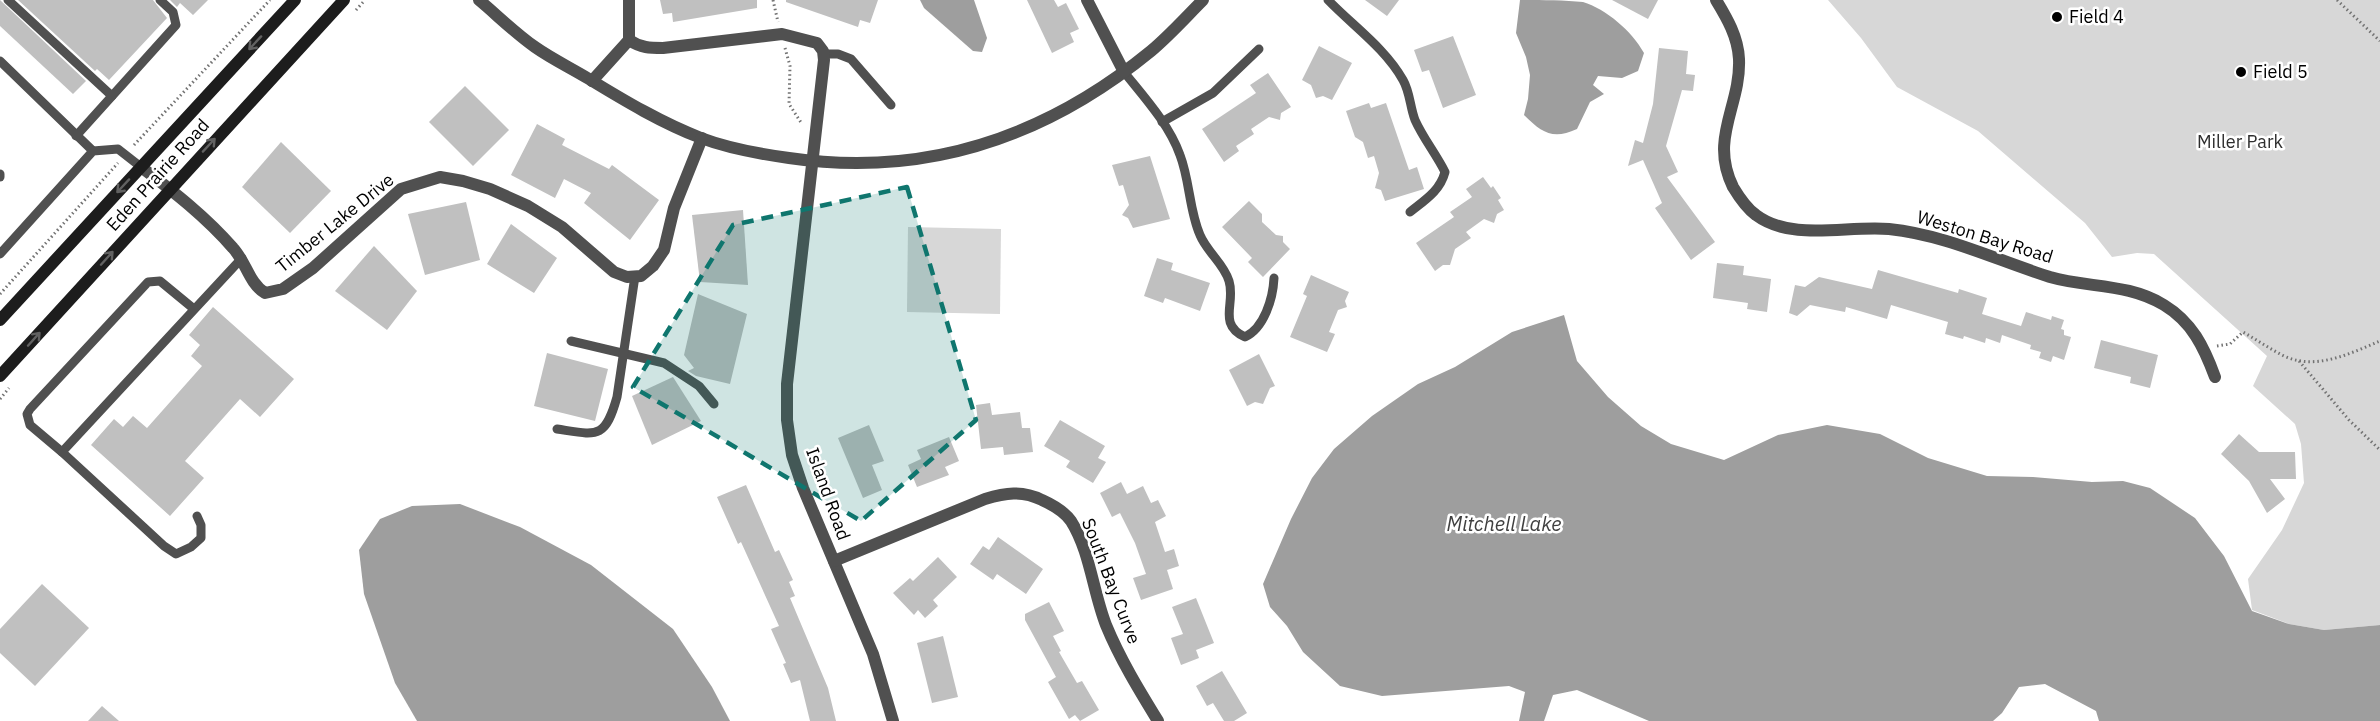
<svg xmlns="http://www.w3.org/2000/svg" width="2380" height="721" viewBox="0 0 2380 721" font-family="'IBM Plex Sans',sans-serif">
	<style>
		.green { fill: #d7d7d7 }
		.water { fill: #9e9e9e }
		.building { fill: #c0c0c0 }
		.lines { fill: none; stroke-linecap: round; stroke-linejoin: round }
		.path { stroke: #727272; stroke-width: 3; stroke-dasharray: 1.5 3; stroke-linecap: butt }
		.lane { stroke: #505050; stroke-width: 9 }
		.street { stroke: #505050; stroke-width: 12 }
		.secondary { stroke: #1d1d1d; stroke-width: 12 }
		.oneway { stroke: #616161 }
		.marked { fill: #0f766e; fill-opacity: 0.2; stroke: #0f766e; stroke-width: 4.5; stroke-dasharray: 12 8; stroke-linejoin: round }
		.poi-dot { fill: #000; stroke: #fff; stroke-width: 2 }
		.labels { text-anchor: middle; stroke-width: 5; stroke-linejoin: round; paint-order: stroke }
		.poi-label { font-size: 18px; fill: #000; stroke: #fff; text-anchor: start }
		.park-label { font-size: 18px; fill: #2e2e2e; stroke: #fff }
		.street-label { font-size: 18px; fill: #000; stroke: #fff }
		.water-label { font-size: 20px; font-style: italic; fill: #3f3f3f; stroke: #fff }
	</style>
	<rect width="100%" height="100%" fill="#fff"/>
	<!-- green -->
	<g class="green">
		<polygon points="1828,0 2380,0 2380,625 2324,630 2289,624 2252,610 2248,579 2282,530 2304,483 2301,444 2295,424 2253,386 2267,356 2154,254 2137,253 2112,257 2085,223 1978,131 1897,87 1861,38"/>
		<polygon points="908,227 1001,229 1000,314 907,312"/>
	</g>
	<!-- water -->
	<g class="water">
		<polygon points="920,0 974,0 987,38 982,52 973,51 924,8"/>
		<path d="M1520 0C1539 0 1564 0 1583 2 1606 9 1632 31 1644 53L1638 71 1622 78 1598 76 1593 85 1604 94 1590 102 1577 129C1553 140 1542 133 1524 115L1528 99 1530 75 1526 57 1516 33Z"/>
		<polygon points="1564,315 1577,361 1608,397 1641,426 1671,444 1724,460 1778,435 1827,425 1880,434 1928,458 1987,476 2033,477 2092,482 2123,481 2150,488 2195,518 2224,556 2252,611 2289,624 2324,630 2380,625 2380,721 2099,721 2096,711 2045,684 2019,687 2002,713 1993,721 1649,721 1577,690 1553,695 1544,721 1519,721 1525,692 1509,686 1382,696 1340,686 1303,652 1287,626 1270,607 1263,584 1291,519 1312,478 1334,449 1372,416 1418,384 1455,367 1512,332"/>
		<polygon points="460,504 520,527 591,565 673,629 712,687 730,721 417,721 395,683 364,594 359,550 380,519 412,506"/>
	</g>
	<!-- building -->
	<g class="building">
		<polygon points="0,0 86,81 73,94 0,26"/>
		<polygon points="18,0 153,0 167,18 109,80 97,69 95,71"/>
		<polygon points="170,0 208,0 193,15 180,3 177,7"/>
		<polygon points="660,0 757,0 757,8 673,22 672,13 663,14"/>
		<polygon points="786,0 878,0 870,23 860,20 858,27 786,2"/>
		<polygon points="1027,0 1054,0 1058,7 1066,3 1079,29 1070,33 1074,42 1052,53"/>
		<polygon points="1365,0 1399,0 1387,16"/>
		<polygon points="1612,0 1658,0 1648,19"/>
		<polygon points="1453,36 1476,95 1443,108 1429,70 1422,72 1414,50"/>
		<polygon points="1319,46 1352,63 1332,100 1323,96 1316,98 1311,85 1302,80"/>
		<polygon points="1659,48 1688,51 1686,74 1695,75 1693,91 1682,90 1666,146 1678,172 1667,177 1715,242 1691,260 1655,208 1662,203 1643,160 1628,166 1635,140 1643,143 1653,104"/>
		<polygon points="1268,73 1291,107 1281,113 1280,120 1269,117 1251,129 1254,134 1236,146 1239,151 1224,162 1202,129 1256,93 1250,85"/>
		<polygon points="465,86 509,130 473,166 429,122"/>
		<polygon points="1369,103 1371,108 1386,103 1409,170 1417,167 1424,189 1385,201 1381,190 1375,188 1379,173 1374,156 1368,158 1363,142 1355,137 1346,111"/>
		<polygon points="537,124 565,139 562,145 609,169 612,165 659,200 630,240 584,203 591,193 564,179 555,198 511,175"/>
		<polygon points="281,142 331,191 290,233 242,187"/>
		<polygon points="1150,156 1170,219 1133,228 1128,218 1122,215 1129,205 1123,185 1119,186 1112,165"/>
		<polygon points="1483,177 1491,188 1493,186 1501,198 1498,200 1504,210 1497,214 1494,223 1484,219 1466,232 1471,238 1455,249 1450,265 1443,265 1435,271 1416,243 1454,217 1450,212 1472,197 1466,189"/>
		<polygon points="1249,201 1262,214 1262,222 1276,235 1283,236 1283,242 1290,249 1263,277 1248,262 1252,258 1222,227"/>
		<polygon points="466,202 480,260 425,275 408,214"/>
		<polygon points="743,210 748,285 700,282 692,215"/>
		<polygon points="511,224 557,258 534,293 487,264"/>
		<polygon points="374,246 417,291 387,330 335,291"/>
		<polygon points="1157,258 1173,263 1171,270 1210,283 1200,311 1165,298 1163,303 1144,296"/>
		<polygon points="1717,263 1744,266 1743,275 1771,279 1767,312 1747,309 1748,303 1713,298"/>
		<polygon points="1878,270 1958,293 1959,289 1987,298 1982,314 2021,326 2026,312 2051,320 2052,316 2064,320 2061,329 2064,330 2064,335 2071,337 2064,360 2053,356 2051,362 2039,358 2041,352 2030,349 2031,345 2002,335 2000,343 1986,338 1985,343 1964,336 1963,339 1945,334 1948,322 1891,305 1887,319 1846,307 1845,312 1810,305 1797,316 1789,313 1795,285 1805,287 1819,277 1872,289"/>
		<polygon points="1311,275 1349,292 1345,301 1347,307 1338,310 1329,332 1335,334 1327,352 1290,337 1307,296 1303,294"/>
		<polygon points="698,294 747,314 730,384 696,376 688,371 694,368 684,355"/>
		<polygon points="213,307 294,379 260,417 240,399 185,461 204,478 170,516 91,445 114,419 123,427 133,416 147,428 202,366 191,356 200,345 189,335"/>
		<polygon points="2101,340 2158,355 2150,388 2130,383 2131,377 2094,368"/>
		<polygon points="547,353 608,369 595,421 534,406"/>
		<polygon points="1259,354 1275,386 1270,388 1263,404 1255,402 1247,406 1229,370"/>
		<polygon points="673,377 701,421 652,445 632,396"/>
		<polygon points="990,403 992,415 1020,412 1022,428 1030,428 1033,452 1004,455 1003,447 981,449 976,405"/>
		<polygon points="1060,420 1105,446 1098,458 1106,462 1093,483 1066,467 1070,461 1044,446"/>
		<polygon points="869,425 884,461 872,465 882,490 863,498 838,438"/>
		<polygon points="2239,434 2259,452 2295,452 2296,479 2270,479 2285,499 2267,513 2249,481 2221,454"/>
		<polygon points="949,437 959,461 945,467 949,475 917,487 908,465 921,459 917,450"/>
		<polygon points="1121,482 1127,494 1143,486 1151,503 1158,500 1166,516 1155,522 1165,552 1174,549 1179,566 1167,570 1173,589 1141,600 1133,578 1146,574 1135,543 1120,513 1112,517 1100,493"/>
		<polygon points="746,485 775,552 779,550 793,580 789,582 795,596 790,598 828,688 836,721 810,721 800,680 791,683 783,664 786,663 771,629 779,626 741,542 738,544 717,497"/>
		<polygon points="998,537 1043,569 1026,594 997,574 993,580 970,564 983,546 989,550"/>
		<polygon points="938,557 957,577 933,600 938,606 925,618 918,610 914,615 893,593 910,578 913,581"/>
		<polygon points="42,584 89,628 35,686 0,653 0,629"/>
		<polygon points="1196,598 1214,643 1196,650 1199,658 1181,665 1171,638 1183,634 1172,607"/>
		<polygon points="1049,602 1064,631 1053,636 1061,651 1059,652 1077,683 1082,681 1099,710 1080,721 1075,715 1069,719 1048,682 1056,677 1025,620 1025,614"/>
		<polygon points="943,636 958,697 932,703 917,643"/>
		<polygon points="1222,671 1247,713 1234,721 1224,721 1213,703 1207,706 1196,686"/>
		<polygon points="102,706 119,721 88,721"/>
	</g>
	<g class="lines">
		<!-- path -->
		<g class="path">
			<polyline points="773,0 778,22"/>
			<polyline points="2337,0 2380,41"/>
			<polyline points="356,10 365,0"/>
			<polyline points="785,48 790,66 789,104 802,124"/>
			<polyline points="134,145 270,0"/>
			<polyline points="0,294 118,163"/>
			<path d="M2217 346 2230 344 2243 332C2257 340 2270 349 2284 356 2316 371 2351 353 2380 341"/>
			<polyline points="2299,361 2349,420 2380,450"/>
			<polyline points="0,399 9,388"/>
		</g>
		<!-- lane -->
		<g class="lane">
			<polyline points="8,0 112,96"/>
			<path d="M1328 0C1353 26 1385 48 1403 80 1410 92 1410 107 1415 120 1423 138 1436 154 1445 172 1440 191 1425 200 1410 212"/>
			<polyline points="823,54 838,54 851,59 891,105"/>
			<polyline points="0,61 93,151"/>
			<path d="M1124 72C1144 97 1169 124 1180 155 1190 181 1189 210 1200 235 1207 252 1224 264 1229 281 1236 303 1217 324 1245 337 1264 328 1273 299 1274 278"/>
			<polyline points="1162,122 1213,93 1259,49"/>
			<polyline points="76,136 176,25 173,12 160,0"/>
			<polyline points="0,174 0,177"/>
			<polyline points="0,254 93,151 118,149 141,167"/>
			<polyline points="571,341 664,363 699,386 714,404"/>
			<path d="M557 429C597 435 605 440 617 397L635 276"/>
			<polyline points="62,452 30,425 27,414 30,409 148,282 160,281 194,309"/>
			<polyline points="197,516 201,525 201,538 191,547 176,554 164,546 62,452 242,258"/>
		</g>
		<!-- street -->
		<g class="street">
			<path d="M479 0C497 15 515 33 535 47 552 59 571 68 589 79 625 101 662 123 701 138 730 149 760 154 789 158 925 178 1046 137 1151 51 1170 35 1186 17 1203 0"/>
			<polyline points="1087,0 1124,72"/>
			<path d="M1716 0C1727 18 1738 37 1739 59 1741 106 1709 138 1733 187 1739 197 1746 208 1756 215 1792 242 1847 225 1889 229 1946 235 1996 260 2050 277 2088 288 2128 283 2164 305 2192 322 2204 347 2215 377"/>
			<path d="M629 40C641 48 650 48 663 48L782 34 817 43 823 51 824 60 787 384V420L792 455 803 488 873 654 893 721"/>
			<polyline points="592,81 629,40 629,0"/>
			<path d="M141 167C174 192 206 217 233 248 246 262 249 283 265 293L283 289 313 268 401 189 440 177 463 181 490 189 528 206 562 227 614 272 627 277 641 276 653 266 664 250 674 208 702 138"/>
			<path d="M834 561 985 499C1005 493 1022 490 1042 500 1053 505 1064 511 1071 521 1090 551 1093 592 1106 625 1120 659 1139 690 1158 721"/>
		</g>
		<!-- secondary -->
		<g class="secondary">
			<polyline points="0,320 295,0"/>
			<polyline points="0,376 344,0"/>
		</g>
	</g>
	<!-- one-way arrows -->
	<defs><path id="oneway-shaft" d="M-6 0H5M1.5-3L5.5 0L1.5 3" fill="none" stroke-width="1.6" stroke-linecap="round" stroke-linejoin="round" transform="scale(1.5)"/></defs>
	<g class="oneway">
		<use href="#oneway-shaft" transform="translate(255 43) rotate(133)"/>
		<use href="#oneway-shaft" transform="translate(209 145) rotate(-47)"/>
		<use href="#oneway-shaft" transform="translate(123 186) rotate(133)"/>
		<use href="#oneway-shaft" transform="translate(107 258) rotate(-48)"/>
		<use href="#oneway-shaft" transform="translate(34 339) rotate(-48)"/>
	</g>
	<!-- marked area -->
	<path class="marked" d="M907 187 976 420 861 521 633 387 733 225Z"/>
	<!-- markers -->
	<g class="poi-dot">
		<circle cx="2057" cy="17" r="6"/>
		<circle cx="2241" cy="72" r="6"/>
	</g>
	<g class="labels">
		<!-- poi labels -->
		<g class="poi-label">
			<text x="2069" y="23">Field 4</text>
			<text x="2253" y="78">Field 5</text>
		</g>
		<!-- park labels -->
		<g class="park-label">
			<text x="2240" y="148">Miller Park</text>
		</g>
		<!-- street labels -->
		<g class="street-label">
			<text transform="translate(158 175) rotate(-48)" y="6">Eden Prairie Road</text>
			<text transform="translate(335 223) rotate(-39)" y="6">Timber Lake Drive</text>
			<text transform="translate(1985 237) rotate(17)" y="6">Weston Bay Road</text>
			<text transform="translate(828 494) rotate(70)" y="6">Island Road</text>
			<text transform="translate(1111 581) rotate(69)" y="6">South Bay Curve</text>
		</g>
		<!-- water labels -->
		<g class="water-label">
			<text x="1504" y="531">Mitchell Lake</text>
		</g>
	</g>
</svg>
